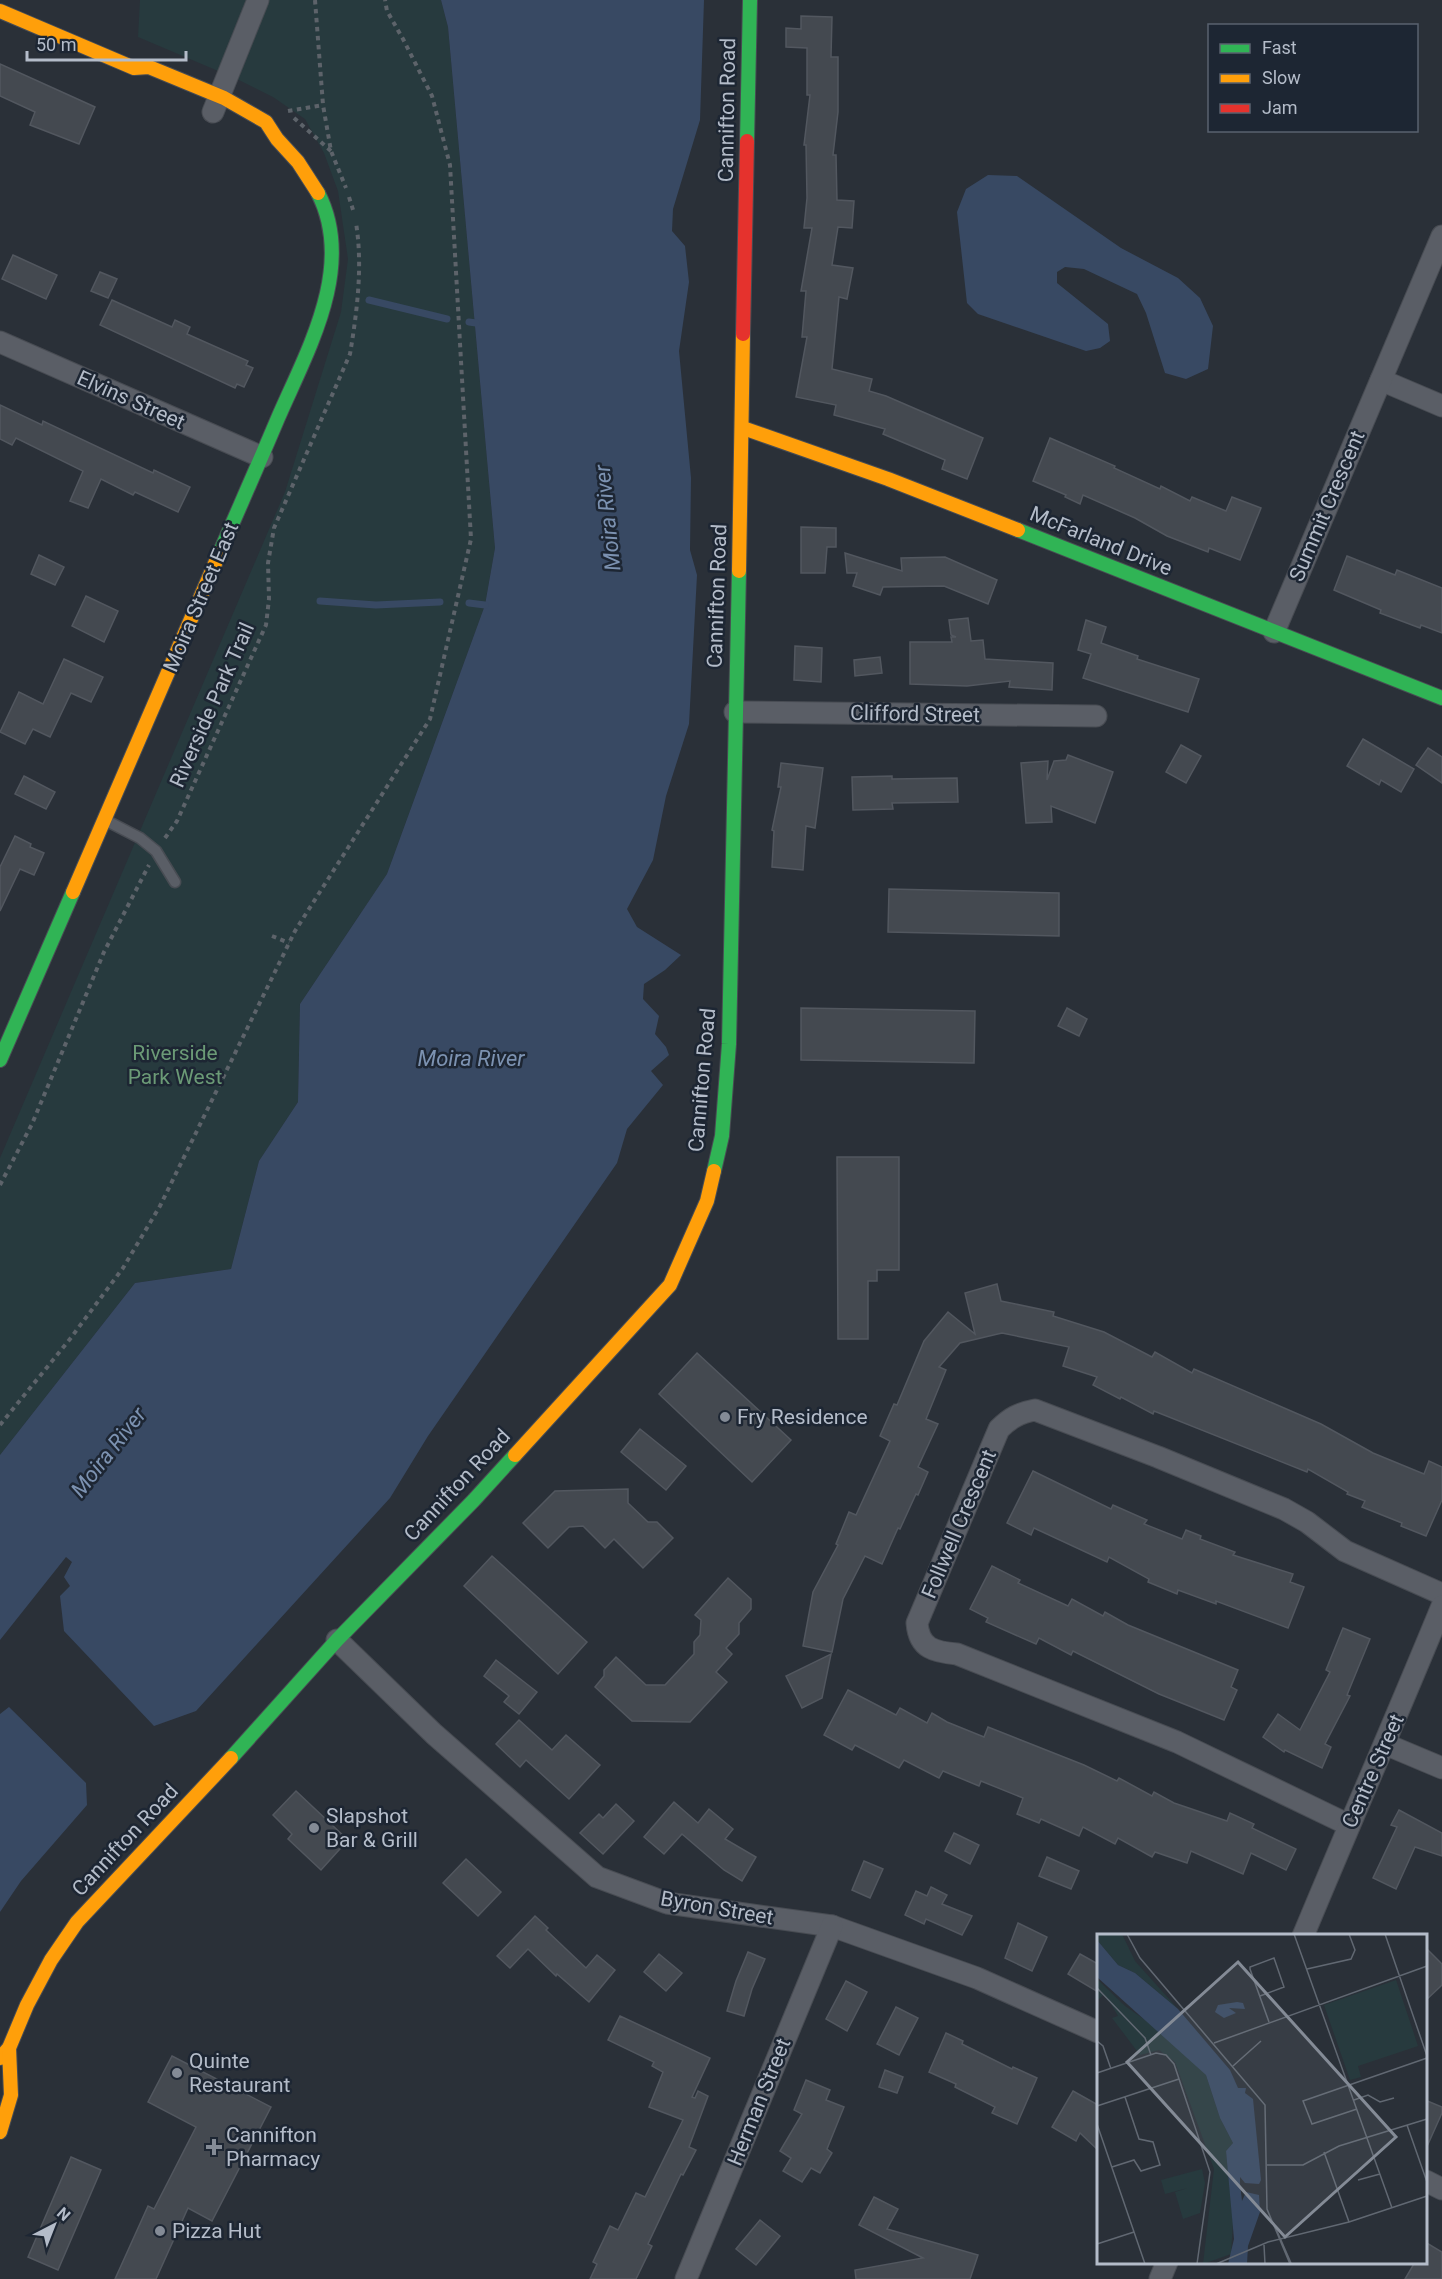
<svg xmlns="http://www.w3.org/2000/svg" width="1442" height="2279" viewBox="0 0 1442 2279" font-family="Roboto,sans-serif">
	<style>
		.green { fill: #273a3e }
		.water { fill: #384963 }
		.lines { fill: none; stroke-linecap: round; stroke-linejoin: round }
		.stream { stroke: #384963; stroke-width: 7 }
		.building { fill: #444950; stroke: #52575f; stroke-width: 1.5 }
		.lane-casing { stroke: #484c53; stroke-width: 13 }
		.street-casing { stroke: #484c53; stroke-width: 23 }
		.fast-casing { stroke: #484c53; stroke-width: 16 }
		.slow-casing { stroke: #484c53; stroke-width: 16 }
		.jam-casing { stroke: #484c53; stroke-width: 16 }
		.path { stroke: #5d636a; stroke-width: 4; stroke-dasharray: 4.5 4.5; stroke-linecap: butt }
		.lane { stroke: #5a5e66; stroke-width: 10 }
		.street { stroke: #5a5e66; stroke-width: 21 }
		.fast { stroke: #30b455; stroke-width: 14 }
		.slow { stroke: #ff9f0a; stroke-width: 14 }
		.jam { stroke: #e5322d; stroke-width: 14 }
		.poi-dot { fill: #848b96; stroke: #1d2633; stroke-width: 2 }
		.labels { text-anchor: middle; stroke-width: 5; stroke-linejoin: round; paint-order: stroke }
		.street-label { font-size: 21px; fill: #b4bcc9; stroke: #1d2633 }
		.park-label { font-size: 21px; fill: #6b9a76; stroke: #1d2633 }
		.poi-label { font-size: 21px; fill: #b4bcc9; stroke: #1d2633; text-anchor: start }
		.water-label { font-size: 22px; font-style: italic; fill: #7c92b1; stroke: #1d2633 }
		.inset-road { fill: none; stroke: #616872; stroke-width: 1.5 }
		.view { fill: #848b96; fill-opacity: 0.15; stroke: #848b96; stroke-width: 3 }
		.inset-edge { fill: none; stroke: #b4bcc9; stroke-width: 3 }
	</style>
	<rect width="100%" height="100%" fill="#2a3038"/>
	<!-- green -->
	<polygon class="green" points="140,0 441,0 448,27 495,548 485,605 387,874 300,1004 298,1102 259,1161 231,1269 135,1283 0,1455 0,1158 285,492 341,312 348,259 338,191 324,153 305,119 273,97 237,79 138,37"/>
	<!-- water -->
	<g class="water">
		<polygon points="441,0 704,0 700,120 673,209 672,231 685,246 689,282 679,351 691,478 690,550 697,575 689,724 666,796 653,860 627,909 637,927 681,955 665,970 644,984 643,999 659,1016 655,1034 666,1047 669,1055 651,1071 663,1085 627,1129 617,1163 428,1436 390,1498 196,1711 154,1726 64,1631 60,1596 70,1586 64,1577 72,1562 66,1557 0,1640 0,1455 135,1283 231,1269 259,1161 298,1102 300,1004 387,874 485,605 495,548 448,27"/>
		<polygon points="988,175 1017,176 1121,248 1178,278 1200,298 1213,326 1208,369 1186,379 1165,373 1146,313 1137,294 1084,269 1065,267 1057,272 1057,283 1108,324 1110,341 1100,348 1086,351 978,314 967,303 957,212 966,189"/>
		<polygon points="9,1707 86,1783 87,1805 21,1881 0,1912 0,1714"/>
	</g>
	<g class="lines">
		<!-- stream -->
		<g class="stream">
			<polyline points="369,300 447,319"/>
			<polyline points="469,322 476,323"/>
			<polyline points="320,601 376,605 440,602"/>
			<polyline points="469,603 485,605"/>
		</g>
	</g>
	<!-- building -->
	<g class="building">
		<polygon points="801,16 832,17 831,57 838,57 838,112 833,155 836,155 837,200 854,201 852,228 838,227 832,265 853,268 847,299 839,297 832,369 872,379 869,391 886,396 983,438 967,479 942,469 945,460 883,434 885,429 834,415 836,405 796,397 807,337 802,337 806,291 801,291 812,228 804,228 807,198 806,145 804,145 810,95 807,95 807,48 786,47 786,28 801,29"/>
		<polygon points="0,64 95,107 79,144 30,125 35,112 0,96"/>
		<polygon points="13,255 57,275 46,299 2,279"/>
		<polygon points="100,272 117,279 108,298 91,291"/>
		<polygon points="112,300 172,327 175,320 190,327 187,334 248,361 246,365 253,368 244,387 237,384 235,388 100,325"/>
		<polygon points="0,405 42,425 43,421 153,473 154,470 190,487 178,512 135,492 133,495 101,479 88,508 70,501 83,471 16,438 12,445 0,439"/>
		<polygon points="1050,438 1115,466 1114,468 1160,489 1161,486 1190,501 1192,497 1226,511 1232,497 1261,508 1240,560 1209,548 1208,552 1167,536 1135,518 1083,495 1080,504 1065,497 1066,495 1033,481"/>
		<polygon points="801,527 836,528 836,547 827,547 825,573 801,573"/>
		<polygon points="845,553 902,571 901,558 945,557 997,580 988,604 944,586 883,587 880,595 853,586 857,573 847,573"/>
		<polygon points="39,555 64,567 55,585 31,574"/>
		<polygon points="1347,556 1395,575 1397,570 1442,588 1442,633 1421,625 1420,628 1380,613 1381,610 1334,590"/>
		<polygon points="86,596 118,611 104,642 72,626"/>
		<polygon points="968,618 971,641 983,640 985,659 1053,663 1052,690 1009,687 1010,681 967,686 910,684 910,642 952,642 951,637 956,637 951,635 949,620"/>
		<polygon points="1086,620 1106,627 1101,643 1138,656 1137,659 1199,679 1188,712 1083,678 1091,654 1078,650"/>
		<polygon points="795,646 822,648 821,682 794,680"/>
		<polygon points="880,657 882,673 855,676 854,660"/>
		<polygon points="64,659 103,677 91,702 71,693 50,737 33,729 25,744 0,732 19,692 43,704"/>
		<polygon points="1363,739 1414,769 1401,792 1381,780 1379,785 1347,766"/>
		<polygon points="1181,745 1201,756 1186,783 1166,772"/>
		<polygon points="1428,748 1442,757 1442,783 1416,765"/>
		<polygon points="1068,755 1113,772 1095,823 1051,806 1052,822 1026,823 1021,763 1048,761 1047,780 1054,761 1066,760"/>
		<polygon points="781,763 823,768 815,828 806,826 803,870 772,867 774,831 772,830 781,787 778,787"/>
		<polygon points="24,776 55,792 46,809 15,794"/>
		<polygon points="892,776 892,779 957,778 958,802 892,803 893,809 853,810 852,777"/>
		<polygon points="15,836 31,844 30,847 44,853 34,875 20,869 0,911 0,867"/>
		<polygon points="889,889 1059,893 1059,936 888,932"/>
		<polygon points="801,1008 975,1011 974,1063 801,1060"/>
		<polygon points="1067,1008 1087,1019 1079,1036 1058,1026"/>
		<polygon points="837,1157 899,1157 899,1270 877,1270 877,1281 868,1281 868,1339 838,1339"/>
		<polygon points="997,1284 1001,1301 1054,1312 1053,1316 1104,1332 1152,1357 1155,1352 1192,1373 1194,1369 1321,1424 1373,1453 1424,1474 1429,1461 1442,1467 1442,1500 1426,1536 1401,1526 1402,1523 1362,1507 1365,1501 1347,1494 1348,1492 1308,1469 1307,1472 1154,1411 1153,1414 1121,1397 1120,1399 1093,1385 1097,1377 1063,1366 1069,1347 1002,1333 960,1343 939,1367 946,1370 926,1419 938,1424 918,1467 928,1472 918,1495 916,1494 900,1529 898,1528 882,1564 865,1556 843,1599 832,1652 803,1646 813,1592 838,1545 836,1544 849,1512 856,1515 890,1441 880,1436 894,1404 897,1405 924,1341 948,1312 975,1334 965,1293"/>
		<polygon points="697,1353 791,1440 752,1482 659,1394"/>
		<polygon points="640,1429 686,1466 666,1490 621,1452"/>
		<polygon points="1033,1471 1111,1509 1113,1505 1147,1520 1144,1524 1182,1539 1186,1530 1201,1536 1200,1539 1235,1552 1233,1555 1293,1574 1290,1582 1304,1587 1288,1628 1216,1601 1216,1604 1178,1590 1177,1594 1148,1582 1149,1579 1109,1557 1107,1562 1034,1528 1031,1535 1007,1523"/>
		<polygon points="628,1489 628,1503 648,1522 657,1522 673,1538 643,1568 614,1539 605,1548 583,1526 569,1527 548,1548 523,1523 555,1491"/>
		<polygon points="492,1556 587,1642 558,1674 464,1586"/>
		<polygon points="992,1566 1020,1580 1018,1583 1068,1606 1072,1599 1103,1616 1105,1612 1128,1625 1238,1670 1231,1687 1237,1690 1224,1720 1159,1694 1073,1651 1071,1655 1039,1638 1036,1644 986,1622 988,1618 970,1609"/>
		<polygon points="728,1578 751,1599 751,1609 739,1623 739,1634 726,1648 732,1654 716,1672 727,1682 690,1722 632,1721 595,1687 604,1676 604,1670 616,1657 646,1685 665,1685 694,1654 694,1642 700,1635 701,1620 695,1615"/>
		<polygon points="1343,1628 1370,1639 1347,1695 1350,1696 1325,1744 1331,1747 1322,1768 1285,1750 1284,1752 1263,1737 1278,1714 1300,1730 1330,1672 1326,1670"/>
		<polygon points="831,1654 822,1698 802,1708 786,1676"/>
		<polygon points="496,1660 537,1692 519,1714 504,1702 509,1696 484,1676"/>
		<polygon points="848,1690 896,1715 900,1708 927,1723 932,1713 947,1722 984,1737 988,1727 1084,1765 1117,1781 1119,1778 1152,1796 1154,1792 1174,1803 1227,1821 1230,1813 1254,1824 1252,1828 1296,1849 1286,1870 1251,1853 1243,1874 1191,1851 1187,1863 1155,1852 1152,1857 1118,1838 1115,1844 1083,1827 1079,1836 1041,1819 1039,1823 1017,1814 1023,1798 981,1781 979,1786 943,1771 939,1778 904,1760 899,1768 855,1745 852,1750 824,1735"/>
		<polygon points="519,1720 552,1750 566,1735 600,1765 569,1799 526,1760 520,1767 496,1744"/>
		<polygon points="296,1791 348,1840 321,1870 288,1839 292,1834 273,1815"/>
		<polygon points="674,1802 698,1823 709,1809 733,1829 725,1839 756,1857 742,1881 724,1870 682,1834 664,1854 644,1837"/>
		<polygon points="616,1804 634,1821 603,1854 580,1833 599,1814 603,1818"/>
		<polygon points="1399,1810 1442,1833 1442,1856 1415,1847 1396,1889 1373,1878 1397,1827 1391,1825"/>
		<polygon points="954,1833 979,1845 970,1864 945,1851"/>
		<polygon points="1047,1857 1079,1871 1071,1889 1039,1876"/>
		<polygon points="466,1859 501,1892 478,1916 443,1883"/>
		<polygon points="864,1861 883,1869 870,1898 852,1890"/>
		<polygon points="931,1887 947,1895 942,1904 972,1916 962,1935 926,1919 924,1924 905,1915 916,1891 927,1896"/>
		<polygon points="535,1916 548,1928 546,1930 586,1968 597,1955 615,1970 589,2002 557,1974 556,1976 528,1949 510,1968 497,1956"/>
		<polygon points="1018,1923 1047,1937 1032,1971 1005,1958"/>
		<polygon points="1425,1947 1442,1964 1442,1985 1425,2001"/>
		<polygon points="748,1952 765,1959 752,1989 744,2016 727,2011 736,1981"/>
		<polygon points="659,1954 682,1973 666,1991 644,1972"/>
		<polygon points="1080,1954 1098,1964 1098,1992 1068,1974"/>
		<polygon points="846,1981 867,1992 847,2031 826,2019"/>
		<polygon points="896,2007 918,2018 899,2055 877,2044"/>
		<polygon points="620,2016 710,2058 692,2097 695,2098 698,2091 708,2096 689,2147 696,2150 683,2175 681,2174 648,2244 652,2246 636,2279 590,2279 597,2264 593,2262 610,2226 618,2230 636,2193 645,2197 683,2120 649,2107 663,2072 652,2066 654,2062 608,2040"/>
		<polygon points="946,2033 963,2041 962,2044 1012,2069 1013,2067 1037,2078 1017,2124 992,2113 995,2107 955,2087 956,2084 929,2072"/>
		<polygon points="172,2056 271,2107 212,2221 188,2208 156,2279 115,2279 148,2206 154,2209 196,2127 148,2102"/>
		<polygon points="885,2070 903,2077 897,2093 879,2087"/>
		<polygon points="806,2080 830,2090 826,2100 844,2107 827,2149 832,2153 820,2173 811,2168 802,2182 783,2171 791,2158 780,2151 802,2114 794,2110"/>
		<polygon points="1073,2091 1098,2105 1098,2150 1080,2133 1076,2141 1052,2127"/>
		<polygon points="1425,2100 1442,2107 1442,2113 1425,2151"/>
		<polygon points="71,2157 101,2170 58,2270 28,2257"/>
		<polygon points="874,2197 898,2209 887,2229 978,2255 970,2279 856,2279 855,2270 923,2258 859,2225"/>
		<polygon points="760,2220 780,2236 756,2265 736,2249"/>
		<polygon points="1425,2242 1442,2252 1442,2279 1405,2279 1415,2262 1425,2262"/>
	</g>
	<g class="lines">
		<!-- lane casing -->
		<g class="lane-casing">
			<polyline id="lane" points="105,820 140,838 156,851 175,882"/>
		</g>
		<!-- street casing -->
		<g class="street-casing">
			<g id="street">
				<polyline points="213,112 258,0"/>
				<polyline points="0,342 262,457"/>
				<polyline points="1381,380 1442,406"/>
				<polyline points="1274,632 1442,236"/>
				<polyline points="735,712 1096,716"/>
				<polyline points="337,1640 434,1734 597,1877 667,1903 832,1926 977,1978 1098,2032"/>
				<polyline points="1385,1744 1442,1768"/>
				<path d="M1349 1825 1177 1742 957 1654C935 1652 919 1649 917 1623L999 1429C1010 1418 1019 1413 1035 1410L1158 1457 1284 1509 1307 1522 1345 1551 1442 1594"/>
				<path d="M1303 1936C1349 1825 1397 1716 1442 1606"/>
				<polyline points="1426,2181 1442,2189"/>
				<polyline points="686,2279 832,1926"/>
				<polyline points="1160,2279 1167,2262"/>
			</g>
		</g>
		<!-- fast casing -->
		<g class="fast-casing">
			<g id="fast">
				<polyline points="747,141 750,0"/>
				<polyline points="1018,530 1442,698"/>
				<path d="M220 552C239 508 259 463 278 418 307 351 356 267 318 193"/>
				<polyline points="0,1060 73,892"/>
				<polyline points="714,1171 722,1136 729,1044 739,571"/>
				<polyline points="231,1758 337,1640 474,1500 515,1455"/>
			</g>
		</g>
		<!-- slow casing -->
		<g class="slow-casing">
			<g id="slow">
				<polyline points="0,11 134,68 149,67 224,98 266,122 277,139 298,162 318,193"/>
				<polyline points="743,428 888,479 1018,530"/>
				<polyline points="739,571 743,334"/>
				<polyline points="73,892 220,552"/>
				<polyline points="515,1455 670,1285 707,1201 714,1171"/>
				<polyline points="0,2058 9,2048 27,2005 51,1960 77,1922 231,1758"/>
				<polyline points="0,2132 11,2095 9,2048"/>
			</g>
		</g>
		<!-- jam casing -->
		<g class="jam-casing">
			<polyline id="jam" points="743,334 747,141"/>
		</g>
		<!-- path -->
		<g class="path">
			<polyline points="315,0 323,105 331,151 346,188"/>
			<polyline points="288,111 323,105"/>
			<polyline points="294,118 331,151"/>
			<polyline points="349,197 354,213"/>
			<path d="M165 838 177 821 266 625 269 599 268 563 274 528 350 354C357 312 363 266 356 223"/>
			<polyline points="272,936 289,943"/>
			<polyline points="0,1185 32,1124 104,952 149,865"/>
			<polyline points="0,1425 70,1339 123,1268 160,1206 295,931 430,719 471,539 450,165 432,96 403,39 387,11 385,0"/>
		</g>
		<!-- lane -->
		<use href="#lane" class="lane"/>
		<!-- street -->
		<use href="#street" class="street"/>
		<!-- fast -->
		<use href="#fast" class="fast"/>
		<!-- slow -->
		<use href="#slow" class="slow"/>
		<!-- jam -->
		<use href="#jam" class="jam"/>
	</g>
	<!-- markers -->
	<g class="poi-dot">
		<circle cx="725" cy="1417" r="6"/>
		<circle cx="314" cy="1828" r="6"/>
		<circle cx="177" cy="2073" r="6"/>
		<path d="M211 2138h6v6h6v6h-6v6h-6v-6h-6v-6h6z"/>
		<circle cx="160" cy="2231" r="6"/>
	</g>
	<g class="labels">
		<!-- street labels -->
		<g class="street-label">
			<text transform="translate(727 110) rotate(-89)" y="7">Cannifton Road</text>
			<text transform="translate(131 400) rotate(24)" y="7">Elvins Street</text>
			<text transform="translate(1327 506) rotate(-67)" y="7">Summit Crescent</text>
			<text transform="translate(1101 541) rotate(22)" y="7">McFarland Drive</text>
			<text transform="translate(717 596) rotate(-88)" y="7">Cannifton Road</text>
			<text transform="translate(201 597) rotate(-67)" y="7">Moira Street East</text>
			<text transform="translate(212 705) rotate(-66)" y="7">Riverside Park Trail</text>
			<text transform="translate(915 714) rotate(1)" y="7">Clifford Street</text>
			<text transform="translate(702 1080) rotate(-85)" y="7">Cannifton Road</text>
			<text transform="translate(457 1485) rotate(-47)" y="7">Cannifton Road</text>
			<text transform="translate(959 1524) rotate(-67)" y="7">Follwell Crescent</text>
			<text transform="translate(1373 1771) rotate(-66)" y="7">Centre Street</text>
			<text transform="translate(125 1840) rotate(-47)" y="7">Cannifton Road</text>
			<text transform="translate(717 1908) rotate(10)" y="7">Byron Street</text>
			<text transform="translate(759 2102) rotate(-68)" y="7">Herman Street</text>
		</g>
		<!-- park labels -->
		<g class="park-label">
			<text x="175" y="1060">Riverside<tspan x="175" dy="24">Park West</tspan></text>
		</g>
		<!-- poi labels -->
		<g class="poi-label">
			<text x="737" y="1424">Fry Residence</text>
			<text x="326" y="1823">Slapshot<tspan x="326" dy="24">Bar &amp; Grill</tspan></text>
			<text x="189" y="2068">Quinte<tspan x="189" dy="24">Restaurant</tspan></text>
			<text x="226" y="2142">Cannifton<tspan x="226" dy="24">Pharmacy</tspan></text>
			<text x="172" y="2238">Pizza Hut</text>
		</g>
		<!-- water labels -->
		<g class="water-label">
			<text transform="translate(607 518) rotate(-96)" y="8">Moira River</text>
			<text x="471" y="1066">Moira River</text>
			<text transform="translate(108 1452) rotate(-52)" y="8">Moira River</text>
		</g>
	</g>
	<!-- overview -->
	<g transform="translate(1097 1934)">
		<rect width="330" height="330" fill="#2a3038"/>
		<path d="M0 0H25L38 27 81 75 38 39 21 31 0 6ZM0 45 28 72 67 99 109 141 123 184 136 209 129 217 136 288 134 320 106 330 117 235 78 128 62 116 43 121 15 84 21 82 14 70 6 61 0 67ZM299 46 321 112 261 132 264 143 253 146 227 71ZM105 235 108 249 103 279 86 285 78 258 91 254 68 260 64 246Z" fill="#273a3e"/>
		<path d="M0 6 21 31 38 39 81 75 133 136 141 154H149L148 159 156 165 164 246 162 250 148 249 143 243V249L145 267 149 258 162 261 163 278 151 312 150 330H131L137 305 129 217 136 209 123 184 109 141 0 43ZM140 68 146 69 148 75 132 74 139 79 127 84 118 78 121 71Z" fill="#384963"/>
		<path class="inset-road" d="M30 0 43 24 168 171 170 275 193 330M197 0 295 274M288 0 330 122M210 35 254 25 258 16 252 0M0 54 48 104 54 121M163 62 187 53 177 24 153 33V35L172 88M0 107 6 112 14 135M117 109 330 32M136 132 164 107M0 139 59 119 69 121 77 130 113 238 100 330M257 166 271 161 283 168 297 164M0 172 82 145M260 175 215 190 206 167 330 124M0 190 48 330M310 191 330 248M227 218 252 288M170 231H206L242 212 330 185M15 233 37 226 44 237 63 231 56 208 42 205 28 163M261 246 283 240M176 288 194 329M0 310 37 298M167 311 168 330M119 330 171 308 252 288 330 262"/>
		<path class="view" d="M141 28 299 203 188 303 30 128Z"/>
		<rect width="330" height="330" class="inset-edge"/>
	</g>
	<!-- legend -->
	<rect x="1208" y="24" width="210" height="108" fill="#1d2633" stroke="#59626f" stroke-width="1.5"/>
	<rect x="1220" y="44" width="30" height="9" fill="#30b455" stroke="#59626f" stroke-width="1.5"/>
	<text x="1262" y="54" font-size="18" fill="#b4bcc9">Fast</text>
	<rect x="1220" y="74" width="30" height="9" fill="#ff9f0a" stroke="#59626f" stroke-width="1.5"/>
	<text x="1262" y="84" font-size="18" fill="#b4bcc9">Slow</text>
	<rect x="1220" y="104" width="30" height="9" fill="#e5322d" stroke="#59626f" stroke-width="1.5"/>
	<text x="1262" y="114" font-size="18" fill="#b4bcc9">Jam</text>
	<!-- north arrow -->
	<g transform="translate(54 2225) rotate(42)" stroke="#1d2633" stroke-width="4.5" paint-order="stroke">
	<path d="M0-4.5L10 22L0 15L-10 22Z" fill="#b4bcc9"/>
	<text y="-9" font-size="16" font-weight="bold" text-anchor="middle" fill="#b4bcc9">N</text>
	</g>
	<!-- scale -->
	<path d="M27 51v9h159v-9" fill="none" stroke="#b4bcc9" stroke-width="3"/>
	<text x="36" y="51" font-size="18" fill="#b4bcc9" stroke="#1d2633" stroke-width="4.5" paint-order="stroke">50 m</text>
</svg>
